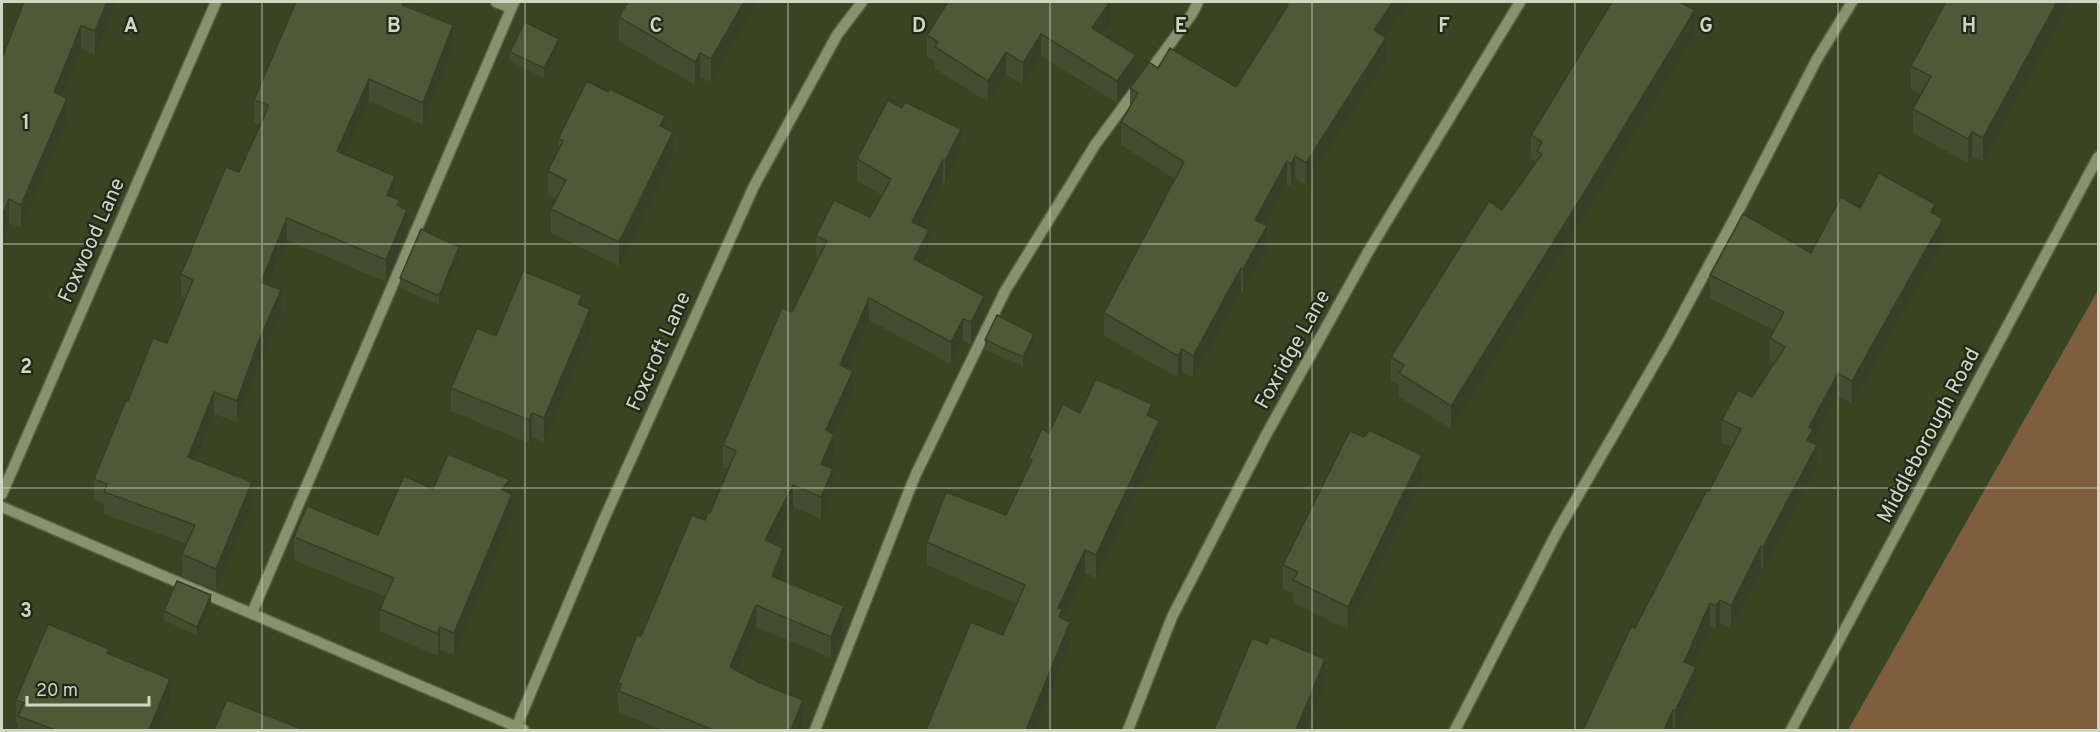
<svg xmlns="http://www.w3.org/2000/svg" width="2100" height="732" viewBox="0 0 2100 732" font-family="Overpass,sans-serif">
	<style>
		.green { fill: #7f5d3d }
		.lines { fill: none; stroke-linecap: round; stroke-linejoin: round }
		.minor-casing { stroke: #586144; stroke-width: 13 }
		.minor { stroke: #86936e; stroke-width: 10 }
		.wall { fill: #434d2f }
		.shaded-wall { fill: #373f26 }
		.building { fill: #4e5a37; stroke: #373f26; stroke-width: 1.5 }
		.grid { fill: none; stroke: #cfd7c3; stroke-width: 1.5; stroke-opacity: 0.55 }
		.labels { text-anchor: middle; stroke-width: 4.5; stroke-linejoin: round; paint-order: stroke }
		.street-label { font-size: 21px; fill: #cfd7c3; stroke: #222819 }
		.grid-label { font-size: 20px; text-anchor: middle; font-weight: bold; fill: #cfd7c3; stroke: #222819; stroke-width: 4.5; stroke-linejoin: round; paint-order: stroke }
	</style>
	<rect width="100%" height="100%" fill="#384422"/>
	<!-- green -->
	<polygon class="green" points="2098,290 2098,730 1848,730"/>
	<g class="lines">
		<!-- minor casing -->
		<g class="minor-casing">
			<g id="minor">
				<polyline points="496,2 511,8"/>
				<polyline points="1147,75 1192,14 1198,2"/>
				<polyline points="2,494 216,2"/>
				<polyline points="2,507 524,730"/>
				<polyline points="252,613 514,2"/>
				<polyline points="515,730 604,519 754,186 837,35 862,2"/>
				<polyline points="815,730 915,476 1005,291 1095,145 1137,88"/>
				<polyline points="1128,730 1172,617 1266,435 1368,252 1520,2"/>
				<polyline points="1455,730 1557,532 1669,339 1735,217 1817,59 1852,2"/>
				<polyline points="1791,730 2098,157"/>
			</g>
		</g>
		<!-- minor -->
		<use href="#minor" class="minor"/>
	</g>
	<!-- wall -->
	<g class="wall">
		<polygon points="24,2 116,2 95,55 81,49 62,96 67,121 21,228 9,223 2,239"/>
		<polygon points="407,2 407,7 453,47 423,125 369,101 345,155 395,198 400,206 407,232 386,282 287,240 269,285 281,312 257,367 237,422 214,414 196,460 252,504 216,590 182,576 182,554 187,544 104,514 104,504 94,500 94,479 128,401 167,343 186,298 181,296 181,274 239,172 260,125 254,122 254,100"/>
		<polygon points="628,2 758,2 711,82 700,77 695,85 619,41 619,17"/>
		<polygon points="1946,2 2070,2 1983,162 1972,156 1968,163 1913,133 1913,109 1921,94 1911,89 1911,66"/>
		<polygon points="1286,3 1385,37 1386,60 1306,185 1295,178 1291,186 1287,184 1264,225 1267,249 1243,292 1241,291 1193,378 1182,372 1178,378 1104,336 1104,313 1175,179 1121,145 1121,122 1130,107 1130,88 1158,68 1236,87 1286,8"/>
		<polygon points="1110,23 1103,34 1136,77 1117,103 1041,56 1023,85 1006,74 988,102 935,69 935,61 927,57 927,35"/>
		<polygon points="1695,34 1590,207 1451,429 1399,397 1399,386 1391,381 1391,357 1502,210 1536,162 1531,159 1531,135"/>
		<polygon points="559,48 544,78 510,61 510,52"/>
		<polygon points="665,128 673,156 619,266 551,233 551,209 556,199 548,195 548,171 558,150 558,139"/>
		<polygon points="961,151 945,182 943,181 920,226 929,252 923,264 984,318 971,344 963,340 951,364 869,320 848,369 853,392 834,434 834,455 829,467 833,490 821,519 793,507 774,544 783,569 779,579 844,627 831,658 756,627 738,671 803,722 800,730 662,730 619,712 619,704 618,704 618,683 641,636 710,513 728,469 723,467 723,445 819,258 816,257 816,236 870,217 882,195 857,181 857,159"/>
		<polygon points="1860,208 1935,214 1943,242 1852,404 1838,396 1813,442 1817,468 1763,570 1761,569 1731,629 1720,623 1716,629 1710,626 1692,665 1696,690 1677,730 1583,730 1635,628 1709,491 1732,447 1722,443 1722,420 1752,397 1774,364 1770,361 1770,338 1774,330 1710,298 1710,275 1811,253"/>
		<polygon points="459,256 439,305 400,288 400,278"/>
		<polygon points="582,306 590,332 544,442 532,437 529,443 451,411 451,388 496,336"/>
		<polygon points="985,340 1034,343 1023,366 985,350"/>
		<polygon points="1080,413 1152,418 1159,444 1096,578 1085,573 1064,619 1070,644 1035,730 926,730 1003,635 1017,604 927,565 927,542 1006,515 1029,466 1029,458 1049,433"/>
		<polygon points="1364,437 1422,479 1348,630 1293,603 1293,593 1283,589 1283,565"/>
		<polygon points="433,489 510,493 512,517 454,655 440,650 438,656 380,631 380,609 386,597 294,560 294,537 378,535"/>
		<polygon points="211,604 197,636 164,620 164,611"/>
		<polygon points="109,654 170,701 158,730 18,730 18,723 16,722 16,700"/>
	</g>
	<!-- shaded-wall -->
	<g class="shaded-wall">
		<polygon points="107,2 116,2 95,55 95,31"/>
		<polygon points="404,2 407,2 407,17 402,5"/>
		<polygon points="744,2 758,2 711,82 711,59"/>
		<polygon points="1110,2 1110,23 1092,50 1092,28"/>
		<polygon points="1393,2 1408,2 1374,53 1374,30"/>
		<polygon points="2057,2 2070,2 1983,162 1983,138"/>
		<polygon points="1695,10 1695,34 1590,207 1451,429 1451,406"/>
		<polygon points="453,25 453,47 423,125 423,103"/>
		<polygon points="81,26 81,49 54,116 54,92"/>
		<polygon points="1041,34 1041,56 1023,85 1023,63"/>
		<polygon points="1386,38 1386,60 1306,185 1306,163"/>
		<polygon points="559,39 559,48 544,78 544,68"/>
		<polygon points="1006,52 1006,74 988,102 988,81"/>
		<polygon points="700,53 700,77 695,85 695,62"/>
		<polygon points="1136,55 1136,77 1117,103 1117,81"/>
		<polygon points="369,79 369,101 337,173 337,151"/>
		<polygon points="67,98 67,121 21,228 21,205"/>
		<polygon points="665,116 665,139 660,126"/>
		<polygon points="961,129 961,151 945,182 945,161"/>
		<polygon points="673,132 673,156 619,266 619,242"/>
		<polygon points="1972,132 1972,156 1968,163 1968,139"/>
		<polygon points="1295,156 1295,178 1291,186 1291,164"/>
		<polygon points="943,160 943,181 912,243 912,222"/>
		<polygon points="1287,161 1287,184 1255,242 1255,220"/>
		<polygon points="395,176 395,198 387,195"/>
		<polygon points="9,199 9,223 2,239 2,216"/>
		<polygon points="1935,204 1935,228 1931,212"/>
		<polygon points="407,210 407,232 386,282 386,260"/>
		<polygon points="287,218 287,240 261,303 261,282"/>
		<polygon points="1943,219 1943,242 1852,404 1852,381"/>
		<polygon points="1267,226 1267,249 1243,292 1243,269"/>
		<polygon points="929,230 929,252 914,281 914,259"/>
		<polygon points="459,247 459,256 439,305 439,296"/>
		<polygon points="1241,268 1241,291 1193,378 1193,356"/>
		<polygon points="281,290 281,312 257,367 237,422 237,401 257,345"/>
		<polygon points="582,295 582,319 578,304"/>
		<polygon points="984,296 984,318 971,344 971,322"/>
		<polygon points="869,298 869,320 840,387 840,365"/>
		<polygon points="590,309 590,332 544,442 544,418"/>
		<polygon points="963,319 963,340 951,364 951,342"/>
		<polygon points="1034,334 1034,343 1023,366 1023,357"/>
		<polygon points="1182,349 1182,372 1178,378 1178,356"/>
		<polygon points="853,371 853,392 826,451 826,430"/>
		<polygon points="1838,373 1838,396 1813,442 1813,452 1817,445 1817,468 1763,570 1763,547 1807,440 1809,427"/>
		<polygon points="214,392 214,414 188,479 188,457"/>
		<polygon points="1152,404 1152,427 1147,415"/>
		<polygon points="532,413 532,437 529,443 529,420"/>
		<polygon points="1159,421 1159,444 1096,578 1096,555"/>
		<polygon points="834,434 834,455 821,485 821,464"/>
		<polygon points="1422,455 1422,479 1348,630 1348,607"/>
		<polygon points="833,469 833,490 821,519 821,497"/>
		<polygon points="510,480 510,500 512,494 512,517 454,655 454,633 501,489"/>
		<polygon points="252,482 252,504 216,590 216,569"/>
		<polygon points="793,485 793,507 765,562 765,540"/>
		<polygon points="1761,546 1761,569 1731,629 1731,606"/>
		<polygon points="783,548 783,569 772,597 772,576"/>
		<polygon points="1085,550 1085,573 1062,623 1062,632 1058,608"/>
		<polygon points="211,595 211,604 197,636 197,627"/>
		<polygon points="1720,600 1720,623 1716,629 1716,606"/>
		<polygon points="1710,603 1710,626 1684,685 1684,662"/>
		<polygon points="756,605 756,627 730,689 730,667"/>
		<polygon points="844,606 844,627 831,658 831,637"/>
		<polygon points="1070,622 1070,644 1035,730 1026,730"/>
		<polygon points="440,627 440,650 438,656 438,634"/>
		<polygon points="1325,659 1325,683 1305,730 1296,730"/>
		<polygon points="1696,667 1696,690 1677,730 1675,730 1675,711"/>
		<polygon points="170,679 170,701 158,730 149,730"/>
		<polygon points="803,700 803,722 800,730 791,730"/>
		<polygon points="1673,710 1673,730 1664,730"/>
	</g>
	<!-- building -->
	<g class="building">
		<polygon points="24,2 107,2 95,31 81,26 54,92 67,98 21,205 9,199 2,216 2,58"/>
		<polygon points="296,2 404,2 402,5 453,25 423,103 369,79 337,151 395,176 387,195 400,200 397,205 407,210 386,260 287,218 261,282 281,290 257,345 237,401 214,392 188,457 252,482 216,569 182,554 195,525 104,492 107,484 94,479 126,400 128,401 153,338 167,343 193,280 181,274 226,167 239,172 266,112 268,105 254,100"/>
		<polygon points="628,2 744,2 711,59 700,53 695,62 619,17"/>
		<polygon points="948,2 1110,2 1092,28 1136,55 1117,81 1041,34 1023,63 1006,52 988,81 935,47 938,42 927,35"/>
		<polygon points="1287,2 1393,2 1374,30 1386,38 1306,163 1295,156 1291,164 1287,161 1255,220 1267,226 1243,269 1241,268 1193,356 1182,349 1178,356 1104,313 1184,162 1121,122 1138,93 1130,88 1149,62 1158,68 1170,48 1236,87 1288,5 1286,3"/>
		<polygon points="1612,2 1679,2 1695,10 1590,183 1451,406 1399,373 1404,365 1391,357 1489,201 1502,210 1542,154 1537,151 1542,142 1531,135"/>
		<polygon points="1946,2 2057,2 1983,138 1972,132 1968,139 1913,109 1931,76 1911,66"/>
		<polygon points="525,22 559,39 544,68 510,52"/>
		<polygon points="587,81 608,92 610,89 665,116 660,126 673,132 619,242 551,209 566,180 548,171 563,141 558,139"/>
		<polygon points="888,100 902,108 905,102 961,129 945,161 943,160 912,222 929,230 914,259 984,296 971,322 963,319 951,342 869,298 840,365 853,371 826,430 834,434 821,464 833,469 821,497 793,485 765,540 783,548 772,576 844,606 831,637 756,605 730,667 758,682 803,700 791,730 713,730 619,691 621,684 618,683 637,635 641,636 692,515 705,520 708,512 710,513 736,451 723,445 782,308 792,312 827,241 816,236 834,200 870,217 891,179 857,159"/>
		<polygon points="1879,173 1935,204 1931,212 1943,219 1852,381 1838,373 1809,427 1813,429 1807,440 1817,445 1763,547 1761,546 1731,606 1720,600 1716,606 1710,603 1684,662 1696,667 1675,711 1673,710 1664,730 1583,730 1631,627 1635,628 1707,490 1709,491 1741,429 1722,420 1738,390 1752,397 1785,347 1770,338 1784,312 1710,275 1743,214 1811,253 1841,197 1860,208"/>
		<polygon points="421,229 459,247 439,296 400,278"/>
		<polygon points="523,271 582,295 578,304 590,309 544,418 532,413 529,420 451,388 477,328 496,336"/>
		<polygon points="997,315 1034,334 1023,357 985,340"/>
		<polygon points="1096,379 1152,404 1147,415 1159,421 1096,555 1085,550 1058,608 1062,609 1059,617 1070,622 1026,730 926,730 971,622 1003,635 1025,585 927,542 946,492 1006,515 1032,460 1029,458 1042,429 1049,433 1063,404 1080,413"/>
		<polygon points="1369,430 1422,455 1348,607 1293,580 1298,572 1283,565 1350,431 1364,437"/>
		<polygon points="448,454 510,480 501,489 512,494 454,633 440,627 438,634 380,609 394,578 294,537 307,506 378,535 404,476 433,489"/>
		<polygon points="177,581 211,595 197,627 164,611"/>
		<polygon points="48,624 109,649 107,653 170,679 149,730 55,730 18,716 24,703 16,700"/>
		<polygon points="1270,636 1325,659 1296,730 1211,730 1212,729 1214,730 1252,638 1267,644"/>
		<polygon points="227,700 304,730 214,730"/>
	</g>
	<!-- grid -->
	<path class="grid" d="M262 2V730M525 2V730M788 2V730M1050 2V730M1312 2V730M1575 2V730M1838 2V730M2 244H2098M2 488H2098"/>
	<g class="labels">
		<!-- street labels -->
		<g class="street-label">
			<text transform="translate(91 240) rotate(-66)" y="7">Foxwood Lane</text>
			<text transform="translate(1292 349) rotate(-61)" y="7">Foxridge Lane</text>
			<text transform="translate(658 351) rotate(-66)" y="7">Foxcroft Lane</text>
			<text transform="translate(1928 435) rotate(-62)" y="7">Middleborough Road</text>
		</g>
	</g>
	<g class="grid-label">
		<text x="131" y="32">A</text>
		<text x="394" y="32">B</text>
		<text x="656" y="32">C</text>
		<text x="919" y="32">D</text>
		<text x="1181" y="32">E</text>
		<text x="1444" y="32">F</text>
		<text x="1706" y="32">G</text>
		<text x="1969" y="32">H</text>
		<text x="26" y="129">1</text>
		<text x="26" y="373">2</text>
		<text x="26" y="617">3</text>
	</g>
	<!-- border -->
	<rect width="2100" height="732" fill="none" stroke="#cfd7c3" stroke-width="6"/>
	<!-- scale -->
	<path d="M27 696v9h122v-9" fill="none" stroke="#cfd7c3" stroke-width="3"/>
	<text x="36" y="696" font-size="18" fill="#cfd7c3" stroke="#222819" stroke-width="4.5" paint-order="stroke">20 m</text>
</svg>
